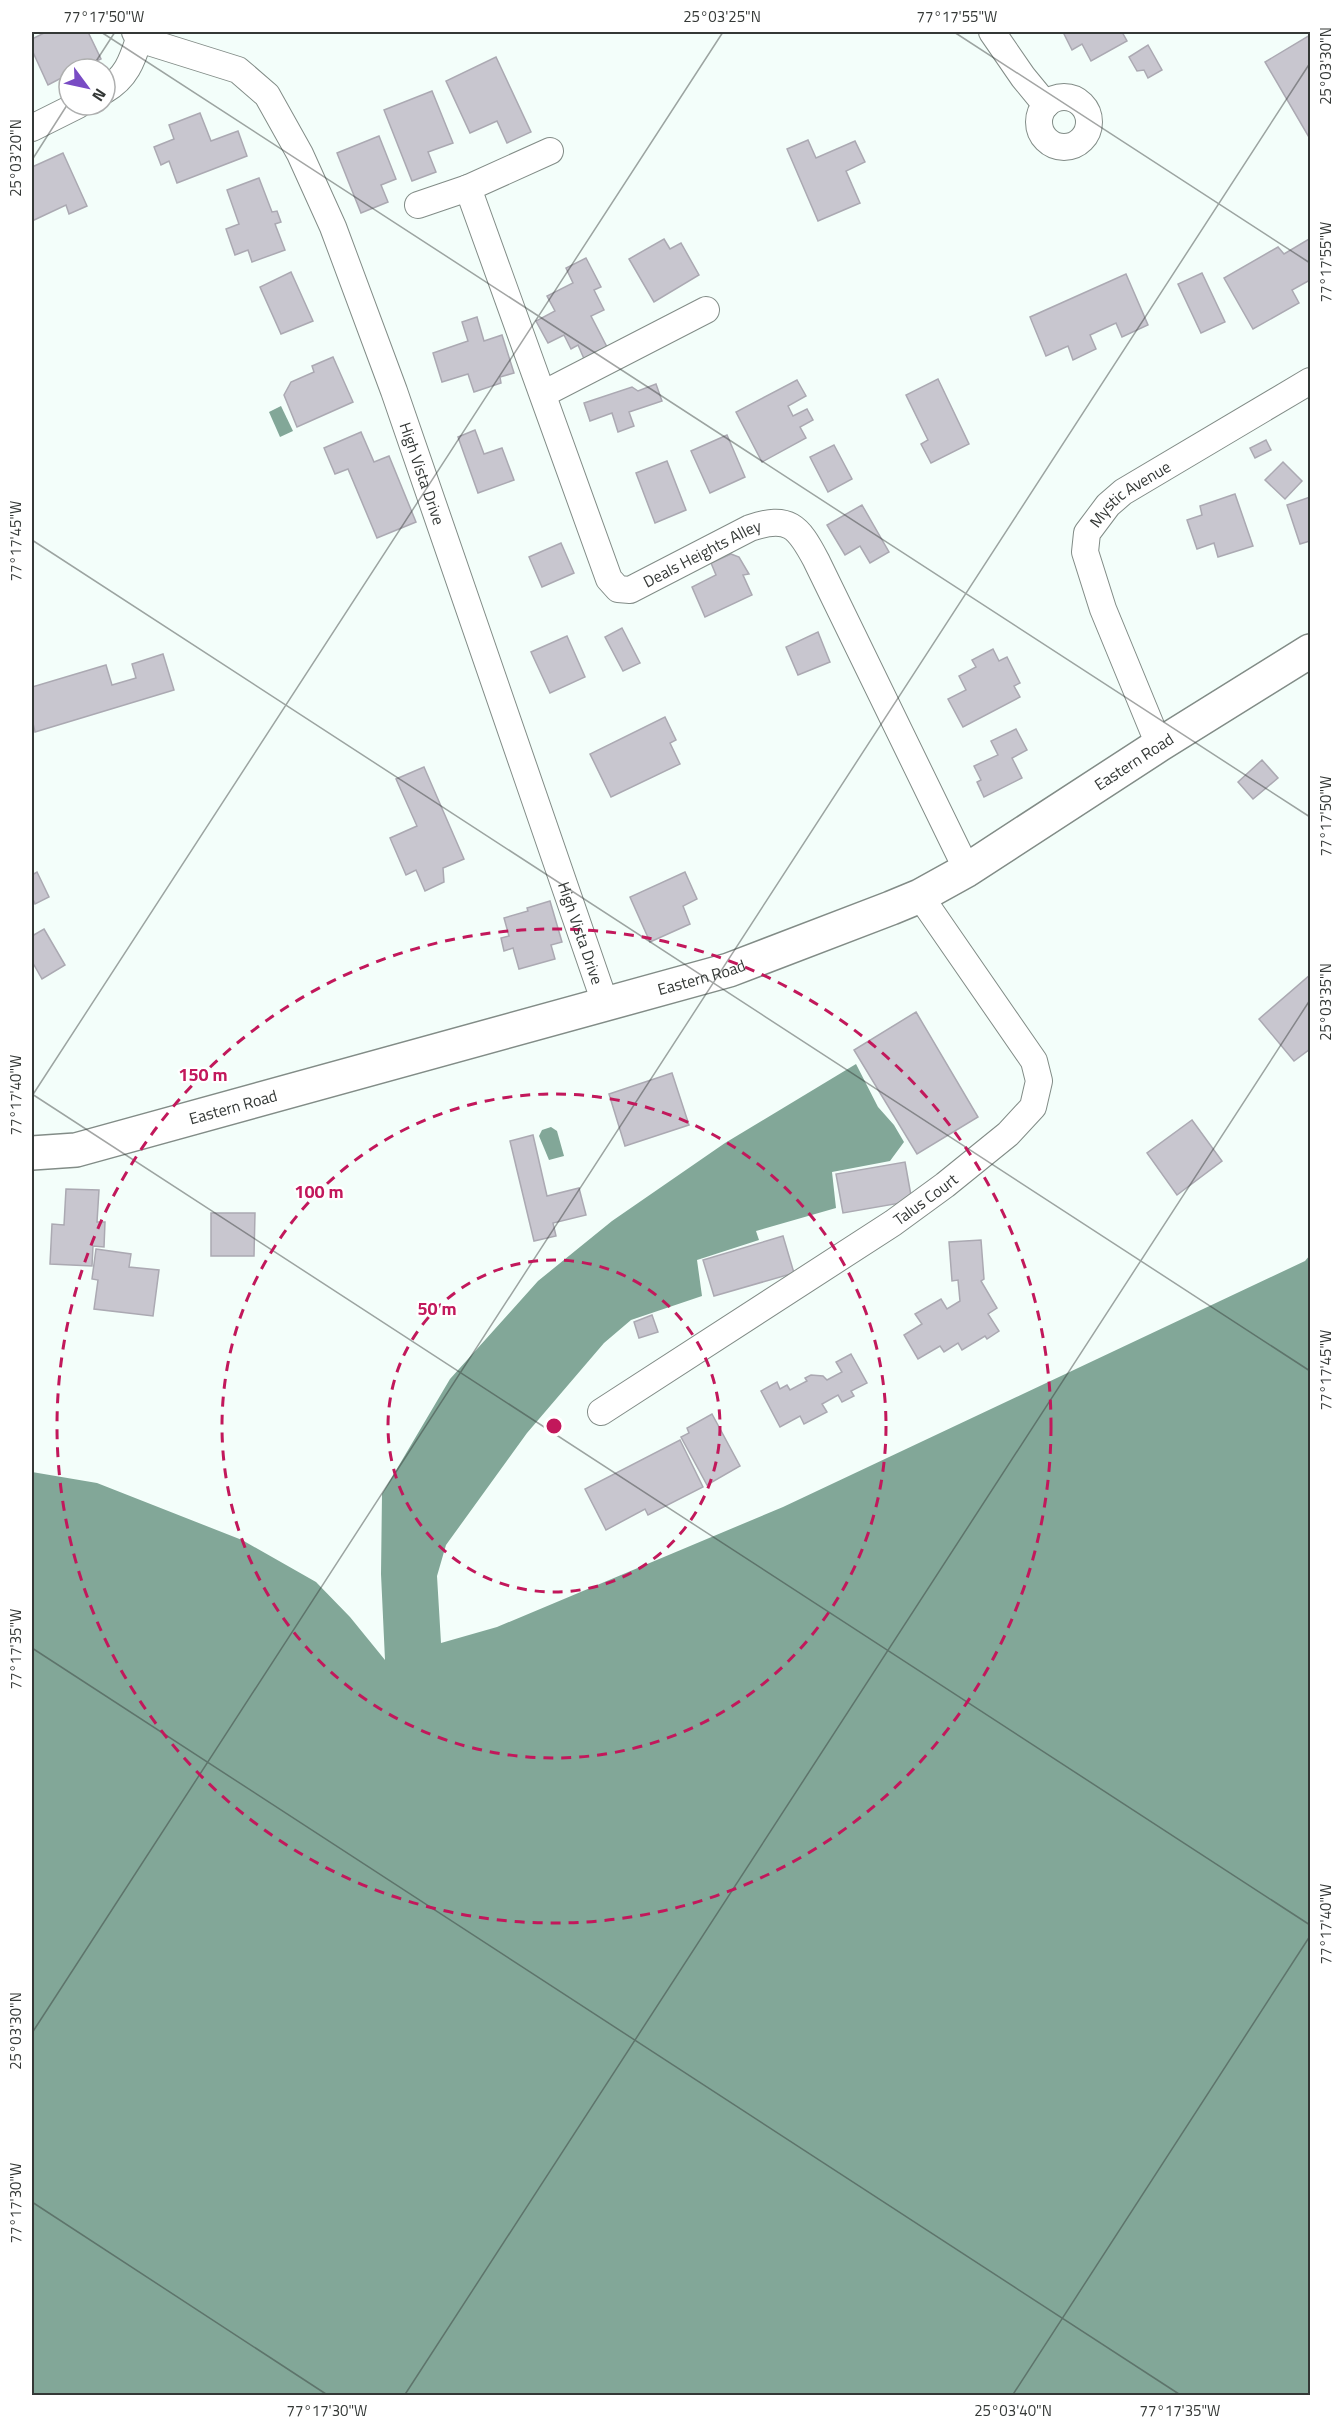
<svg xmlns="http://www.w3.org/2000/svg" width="1342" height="2427" viewBox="0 0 1342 2427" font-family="'Titillium Web',sans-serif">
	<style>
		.water { fill: #82a798 }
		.building { fill: #c8c6cf; stroke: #aba9b2; stroke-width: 1.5 }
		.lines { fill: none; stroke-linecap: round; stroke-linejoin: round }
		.minor-casing { stroke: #828c87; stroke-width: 28 }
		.trunk-casing { stroke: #828c87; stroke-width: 36 }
		.minor { stroke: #fff; stroke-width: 26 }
		.trunk { stroke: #fff; stroke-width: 33 }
		.ticks { fill: none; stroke: #343836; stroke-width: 1.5; stroke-opacity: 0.45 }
		.ring { fill: none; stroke: #c2185b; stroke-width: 3; stroke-dasharray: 10 8 }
		.labels { text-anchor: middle; stroke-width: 4.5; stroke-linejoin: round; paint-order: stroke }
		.street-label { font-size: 16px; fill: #343836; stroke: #fff }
		.centre { fill: #c2185b; stroke: #fff; stroke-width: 3 }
		.ring-label { font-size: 18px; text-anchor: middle; font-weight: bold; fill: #c2185b; stroke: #fff; stroke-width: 4.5; stroke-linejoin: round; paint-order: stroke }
		.neatline { fill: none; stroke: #343836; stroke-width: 2 }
		.ticks-label { font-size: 15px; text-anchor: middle; fill: #343836 }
	</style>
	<rect width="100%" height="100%" fill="#f3fefa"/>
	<!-- water -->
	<g class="water">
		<polygon points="281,406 293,431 280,437 269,412"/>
		<polygon points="856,1064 878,1107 894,1125 904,1142 890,1161 832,1172 836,1208 756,1231 759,1240 697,1260 702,1296 631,1320 604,1343 527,1433 446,1545 437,1576 441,1643 497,1627 783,1507 1305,1261 1310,1255 1310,2395 32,2395 32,1472 97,1483 242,1540 316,1582 350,1617 385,1660 381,1574 382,1494 450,1379 538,1281 612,1221 725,1143"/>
		<polygon points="551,1127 557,1131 564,1156 549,1160 539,1136 542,1130"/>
	</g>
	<!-- building -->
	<g class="building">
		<polygon points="46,32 88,32 101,59 80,69 69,69 69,74 48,85 32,50 32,39"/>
		<polygon points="1063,32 1122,32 1127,41 1091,61 1082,44 1072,50"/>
		<polygon points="1310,35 1310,139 1265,62"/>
		<polygon points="1148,45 1162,70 1148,78 1144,70 1137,71 1129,57"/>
		<polygon points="496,57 531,132 507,143 497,121 470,133 446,81"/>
		<polygon points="432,91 453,143 428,152 436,172 412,181 384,110"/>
		<polygon points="200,113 211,141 238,131 247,156 177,183 169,161 161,165 154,147 174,139 169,125"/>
		<polygon points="379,136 396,179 381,185 388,202 361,213 337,153"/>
		<polygon points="808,140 816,158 855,141 865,162 846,171 860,203 818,221 787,149"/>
		<polygon points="63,153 87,206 69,214 66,205 32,221 32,167"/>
		<polygon points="259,178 272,212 277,211 281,222 275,224 285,250 252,262 248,250 235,255 226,229 239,224 227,190"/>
		<polygon points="664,239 670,249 681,243 699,275 654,302 629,259"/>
		<polygon points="1309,239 1310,280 1292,290 1299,303 1253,329 1224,278 1278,247 1284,254"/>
		<polygon points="586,258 601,287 594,290 604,310 591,316 608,349 585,361 578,345 571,349 564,335 548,343 536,321 555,311 547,296 573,283 566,268"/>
		<polygon points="291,272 313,321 281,334 260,287"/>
		<polygon points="1202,273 1225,322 1201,333 1178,284"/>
		<polygon points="1126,274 1148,325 1122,337 1116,323 1090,335 1096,349 1073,360 1068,346 1046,356 1030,317"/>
		<polygon points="477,317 484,341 502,335 514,373 500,377 501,383 474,392 468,374 442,382 433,353 468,341 462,322"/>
		<polygon points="333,357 353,402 297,427 284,395 291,382 314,372 312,366"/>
		<polygon points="938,379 969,444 931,463 921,444 928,440 906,395"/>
		<polygon points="797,380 806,396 788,406 793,416 807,409 813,420 800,427 806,438 762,462 736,412"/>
		<polygon points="656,384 662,401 629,412 634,426 618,432 612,413 590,421 584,403 632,387 638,391"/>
		<polygon points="475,430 484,454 502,448 514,480 478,493 458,437"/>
		<polygon points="361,432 374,462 389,456 416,522 377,538 348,469 335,474 324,448"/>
		<polygon points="727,435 745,477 710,493 691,451"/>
		<polygon points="1266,440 1271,450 1255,458 1250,448"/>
		<polygon points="834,445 852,479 828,492 810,457"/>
		<polygon points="667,461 686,510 655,523 636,473"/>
		<polygon points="1283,462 1302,481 1285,499 1265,480"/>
		<polygon points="1235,494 1253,546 1218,557 1214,543 1197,549 1187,520 1202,515 1200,506"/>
		<polygon points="1310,497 1310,541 1300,544 1287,505"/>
		<polygon points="862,505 889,552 870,563 860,546 845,555 827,525"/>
		<polygon points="561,543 574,573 542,587 529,557"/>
		<polygon points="731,554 739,557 749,574 743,575 752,595 705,617 692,587 716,575 711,563"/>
		<polygon points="622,628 640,663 623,671 605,637"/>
		<polygon points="818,632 830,662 798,675 786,647"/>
		<polygon points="567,636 585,677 550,693 531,652"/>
		<polygon points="993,649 999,661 1007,657 1020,683 1014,686 1020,697 963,727 948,699 966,690 959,676 976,667 972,660"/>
		<polygon points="163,654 174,690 35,732 32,719 32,687 106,665 112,685 136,678 132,664"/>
		<polygon points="665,717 676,740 670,743 680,764 611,797 590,754"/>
		<polygon points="1016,729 1027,750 1012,758 1022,778 984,797 977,782 981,780 974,766 998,755 991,741"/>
		<polygon points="1262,760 1278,778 1253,799 1238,782"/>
		<polygon points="424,767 464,859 443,868 444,882 425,891 416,870 406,875 390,838 417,826 396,779"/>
		<polygon points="37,872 49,897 35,904 32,897 32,875"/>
		<polygon points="685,872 697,899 683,906 690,924 650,942 630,897"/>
		<polygon points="550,901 562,942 551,945 555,959 519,969 513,948 504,951 501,938 509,936 504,918 528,911 527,908"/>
		<polygon points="44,929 65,965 42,979 34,965 32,967 32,936"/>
		<polygon points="1310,975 1310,1049 1294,1061 1259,1019"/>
		<polygon points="916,1012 978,1117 917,1154 854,1050"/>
		<polygon points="672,1073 689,1125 625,1146 609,1094"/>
		<polygon points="1192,1120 1222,1161 1177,1195 1147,1153"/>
		<polygon points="533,1135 547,1196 579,1188 586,1215 553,1223 556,1236 534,1241 510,1141"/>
		<polygon points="905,1162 912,1201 843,1213 836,1174"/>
		<polygon points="66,1189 99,1190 97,1222 105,1222 104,1247 93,1246 92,1266 50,1264 52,1224 64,1225"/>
		<polygon points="211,1213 255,1213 254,1256 211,1256"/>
		<polygon points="783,1236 794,1273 714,1296 703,1260"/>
		<polygon points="981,1240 984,1279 981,1281 997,1308 988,1314 999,1331 987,1339 985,1336 962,1350 958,1343 944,1352 940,1346 918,1359 904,1335 922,1324 915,1314 941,1299 947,1309 960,1301 958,1280 952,1281 949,1242"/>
		<polygon points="96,1249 131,1254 129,1267 159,1270 153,1316 94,1309 98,1280 92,1279"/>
		<polygon points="652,1315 658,1332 639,1338 634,1322"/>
		<polygon points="851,1354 867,1383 851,1391 854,1396 842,1402 838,1395 822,1404 827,1412 804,1424 800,1416 780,1427 761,1391 777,1382 780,1389 787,1385 790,1390 807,1381 805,1378 811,1375 823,1376 827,1380 842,1372 836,1362"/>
		<polygon points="712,1414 740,1466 707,1485 681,1437 689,1433 687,1428"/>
		<polygon points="680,1440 703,1487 648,1515 645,1509 606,1530 585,1489"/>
	</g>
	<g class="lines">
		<!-- minor casing -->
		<g class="minor-casing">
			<g id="minor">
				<path id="s1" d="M135 32 139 39 238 70 267 95 300 154 333 227 394 391 605 1003"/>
				<polyline points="992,32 1023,77 1046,105"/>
				<path d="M105 90C126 78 132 61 139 39"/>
				<circle cx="1064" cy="122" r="25"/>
				<polyline points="32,128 78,105"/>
				<path id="s2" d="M468 188 609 579 618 589 630 590 750 528C789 515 798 526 816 560L967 870"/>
				<polyline points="418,205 468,188 550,151"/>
				<polyline points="543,394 706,310"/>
				<path id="s3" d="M1159 745 1103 609 1085 552 1087 533 1108 505 1123 492 1310 381"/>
				<path id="s4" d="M601 1412 893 1223 945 1185 1008 1134 1033 1107 1039 1081 1034 1061 920 896"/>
			</g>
		</g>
		<!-- trunk casing -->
		<g class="trunk-casing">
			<g id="trunk">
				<path id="s5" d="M32 1153 76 1150 729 970 891 908 920 896 967 870 1159 745 1310 651"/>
			</g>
		</g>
		<!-- minor -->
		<use href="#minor" class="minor"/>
		<!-- trunk -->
		<use href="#trunk" class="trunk"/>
	</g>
	<!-- ticks -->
	<path class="ticks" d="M101 32 1310 817M954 32 1310 263M91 69 115 32M32 160 69 102M32 540 1310 1371M32 1094 1310 1925M32 1096 723 32M32 1648 1182 2396M32 2033 1310 63M32 2202 329 2396M404 2396 1310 1000M1012 2396 1310 1936"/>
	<!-- distance rings -->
	<g class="ring">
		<circle cx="554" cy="1426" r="166"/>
		<circle cx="554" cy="1426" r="332"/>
		<circle cx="554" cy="1426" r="497"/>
	</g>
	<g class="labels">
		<!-- street labels -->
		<g class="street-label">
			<text dy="6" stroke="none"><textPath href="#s1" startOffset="560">High Vista Drive</textPath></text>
			<text dy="6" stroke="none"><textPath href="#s3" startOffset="285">Mystic Avenue</textPath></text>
			<text dy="6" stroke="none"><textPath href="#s2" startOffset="522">Deals Heights Alley</textPath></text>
			<text dy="6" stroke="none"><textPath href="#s5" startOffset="1179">Eastern Road</textPath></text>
			<text dy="6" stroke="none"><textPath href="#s1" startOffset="1046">High Vista Drive</textPath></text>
			<text dy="6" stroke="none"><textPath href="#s5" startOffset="693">Eastern Road</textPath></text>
			<text dy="6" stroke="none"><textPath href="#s5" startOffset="207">Eastern Road</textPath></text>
			<text dy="6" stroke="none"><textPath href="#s4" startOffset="388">Talus Court</textPath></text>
		</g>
	</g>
	<circle cx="554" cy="1426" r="9" class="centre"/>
	<g class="ring-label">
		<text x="203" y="1081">150 m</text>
		<text x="319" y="1198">100 m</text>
		<text x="437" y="1315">50 m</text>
	</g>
	<!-- border -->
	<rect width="1342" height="2427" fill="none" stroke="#ffffff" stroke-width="66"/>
	<!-- north arrow -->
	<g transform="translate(87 87) rotate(123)"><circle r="28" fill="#ffffff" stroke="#aeafaf" stroke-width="1.5"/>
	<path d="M0-4.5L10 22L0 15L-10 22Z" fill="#794cc4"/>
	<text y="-9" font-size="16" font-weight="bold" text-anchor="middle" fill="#343836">N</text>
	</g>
	<rect x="33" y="33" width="1276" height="2361" class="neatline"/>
	<g class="ticks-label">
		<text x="104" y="22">77°17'50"W</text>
		<text x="722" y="22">25°03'25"N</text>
		<text x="957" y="22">77°17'55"W</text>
		<text transform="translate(1326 66) rotate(-90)" y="5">25°03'30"N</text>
		<text transform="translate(16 158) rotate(-90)" y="5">25°03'20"N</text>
		<text transform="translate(1326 262) rotate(-90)" y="5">77°17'55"W</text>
		<text transform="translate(16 541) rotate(-90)" y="5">77°17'45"W</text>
		<text transform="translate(1326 816) rotate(-90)" y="5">77°17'50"W</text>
		<text transform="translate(1326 1002) rotate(-90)" y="5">25°03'35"N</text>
		<text transform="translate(16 1095) rotate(-90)" y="5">77°17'40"W</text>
		<text transform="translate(1326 1370) rotate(-90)" y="5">77°17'45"W</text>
		<text transform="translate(16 1649) rotate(-90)" y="5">77°17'35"W</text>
		<text transform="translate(1326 1924) rotate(-90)" y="5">77°17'40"W</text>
		<text transform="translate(16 2031) rotate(-90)" y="5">25°03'30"N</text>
		<text transform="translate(16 2203) rotate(-90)" y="5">77°17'30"W</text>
		<text x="327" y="2416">77°17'30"W</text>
		<text x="1013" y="2416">25°03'40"N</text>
		<text x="1180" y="2416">77°17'35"W</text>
	</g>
</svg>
